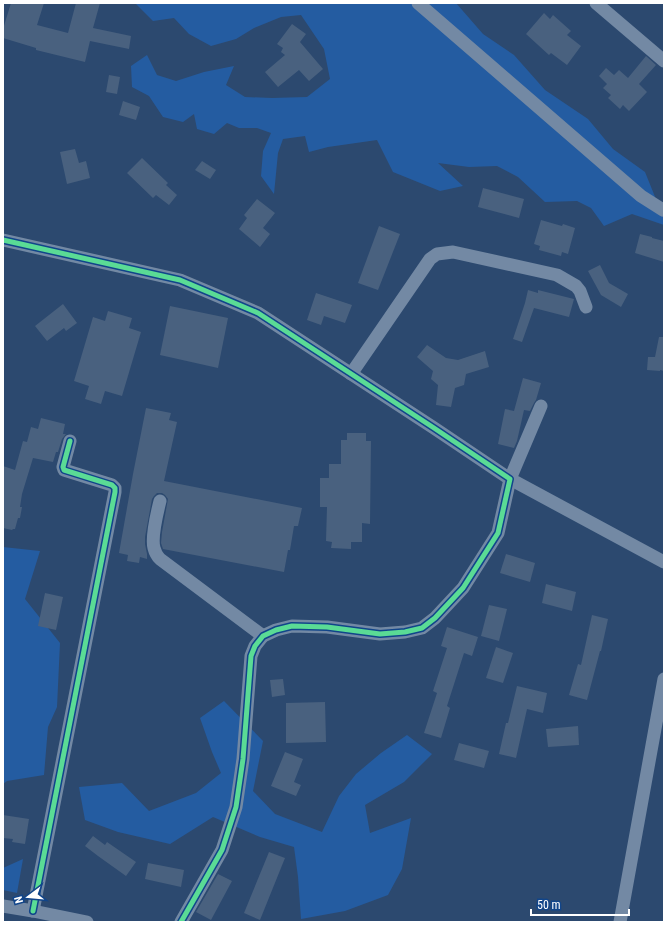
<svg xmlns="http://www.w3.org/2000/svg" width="667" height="925" viewBox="0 0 667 925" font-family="'Roboto Condensed',sans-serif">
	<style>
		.green { fill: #245ca1 }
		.building { fill: #49617f }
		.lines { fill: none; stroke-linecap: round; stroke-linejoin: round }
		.minor { stroke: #7389a4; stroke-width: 13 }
		.cycleway-casing { stroke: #11458a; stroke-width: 8 }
		.cycleway { stroke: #5adb95; stroke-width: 5 }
	</style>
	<rect width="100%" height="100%" fill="#2c496f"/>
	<!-- green -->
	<g class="green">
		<polygon points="135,3 456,3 483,34 514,55 545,90 588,119 613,149 645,172 664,219 664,225 632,214 604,226 591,208 577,201 545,202 518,177 497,166 469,167 438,163 463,186 440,191 393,172 377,140 328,147 309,152 305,136 283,139 278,153 274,194 261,176 263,151 271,133 257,128 239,128 227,123 214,134 197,129 194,114 183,122 163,117 149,96 132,87 131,66 147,55 157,75 176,81 204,72 234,66 226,85 245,97 272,98 307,97 330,79 324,49 301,15 281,17 254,28 236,39 211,46 189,34 174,18 153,21"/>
		<polygon points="3,547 40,551 25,599 60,643 57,707 48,727 44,775 7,781 3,784"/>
		<polygon points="224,701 263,741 253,791 275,814 322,832 339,796 356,774 381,753 407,735 432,754 404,782 365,805 370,833 411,818 402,869 388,895 345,911 301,919 298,877 294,847 260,837 213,817 170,844 118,832 85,820 79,787 122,783 149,811 196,793 221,773 212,752 200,718"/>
		<polygon points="23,859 17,893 3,890 3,868"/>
	</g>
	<!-- building -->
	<g class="building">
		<polygon points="11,3 44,3 37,25 68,33 76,3 100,3 93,28 131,36 129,49 90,41 85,62 36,50 36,48 3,38 3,29"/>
		<polygon points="544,13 550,19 553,15 571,31 567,35 581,46 567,65 551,53 549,55 526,34"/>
		<polygon points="292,24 306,34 300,42 323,69 309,81 299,70 278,87 265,72 285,55 281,52 283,48 277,44"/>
		<polygon points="646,56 656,65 639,84 647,92 629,111 623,105 620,109 608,98 611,95 603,88 607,84 599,76 606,68 614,75 619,70 628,78"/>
		<polygon points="109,75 120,77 117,94 106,92"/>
		<polygon points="123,101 140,107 136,120 119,115"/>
		<polygon points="75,149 79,163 86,161 90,178 67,184 60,152"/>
		<polygon points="142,158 168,183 166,185 177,195 169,205 156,195 153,198 127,173"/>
		<polygon points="202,161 216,170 210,179 195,170"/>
		<polygon points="483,188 524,199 519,218 478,207"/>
		<polygon points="257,199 275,213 263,228 270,234 260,247 239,229 247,218 244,215"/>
		<polygon points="541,220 562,226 563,224 575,228 568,254 562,252 561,256 539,250 540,246 534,244"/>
		<polygon points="379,226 400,234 378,290 358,283"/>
		<polygon points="640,234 652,237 652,238 664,241 664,262 635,253"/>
		<polygon points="600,265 609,283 628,294 621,307 601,295 588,271"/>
		<polygon points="528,290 538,293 538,290 574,299 569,317 534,308 522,342 513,339 525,303"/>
		<polygon points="316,293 352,305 345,323 324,316 321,325 307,320"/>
		<polygon points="63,304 77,323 66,331 64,328 47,341 35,326"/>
		<polygon points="170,306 228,318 218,368 160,355"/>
		<polygon points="108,311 132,318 129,328 141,332 122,396 105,391 101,404 85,399 89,386 74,381 93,317 105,321"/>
		<polygon points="659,337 664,337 664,371 660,370 660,371 647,370 648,357 655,357"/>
		<polygon points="427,345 446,358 458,360 485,351 489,367 466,374 464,385 455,388 451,407 436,405 438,385 431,379 433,371 417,357"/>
		<polygon points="523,378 541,383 536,400 534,403 530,411 524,410 517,441 514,448 498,444 505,409 514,411"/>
		<polygon points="146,408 171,413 169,420 177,422 164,481 302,508 298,526 294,526 290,550 288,550 284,572 163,549 161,543 162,532 168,499 165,495 162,493 157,493 154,496 152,499 150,510 145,537 145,544 147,554 147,559 140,557 139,563 127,561 128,555 119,553 133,474"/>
		<polygon points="41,418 65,424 63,434 66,434 62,439 58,452 56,452 53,462 33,458 22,494 20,507 22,507 20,518 18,518 15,529 13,529 12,530 3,528 3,466 15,470 23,441 27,442 31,427 38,429"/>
		<polygon points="347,433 366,433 366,441 371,441 370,524 362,523 362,542 351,542 351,549 331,548 332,542 326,541 327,507 320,507 320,478 329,478 329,464 341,464 341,440 347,440"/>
		<polygon points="506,554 535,563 530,582 500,573"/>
		<polygon points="546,584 576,592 572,611 542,603"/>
		<polygon points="45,593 63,597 56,630 38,626"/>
		<polygon points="489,605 507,609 499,641 481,636"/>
		<polygon points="592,615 608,619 601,651 600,651 587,700 569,695 578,664 581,665"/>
		<polygon points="447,627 478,637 472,656 464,653 447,706 450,708 441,738 424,733 437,693 433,691 447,648 441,646"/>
		<polygon points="496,647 513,653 503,683 486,678"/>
		<polygon points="283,679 285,695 272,697 270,680"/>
		<polygon points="517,686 547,693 543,713 527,709 516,758 499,754 506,723 508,723"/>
		<polygon points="325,702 326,742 286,743 286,703"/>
		<polygon points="578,726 579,745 548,747 546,729"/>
		<polygon points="459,743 489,751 484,768 454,760"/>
		<polygon points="285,752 303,759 294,782 301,785 296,796 271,786"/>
		<polygon points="3,815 29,819 25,844 12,842 13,839 3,838"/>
		<polygon points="93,836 105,845 107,842 136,862 126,876 98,856 85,846"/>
		<polygon points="269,852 285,858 260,920 244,913"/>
		<polygon points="148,863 184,870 181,887 145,879"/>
		<polygon points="218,874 232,881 211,920 196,912"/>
	</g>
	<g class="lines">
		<!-- minor -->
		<g class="minor">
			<polyline points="418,3 641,196 663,210 664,209"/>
			<polyline points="596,3 664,61"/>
			<polyline points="3,240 180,280 258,313 434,428 510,479 498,533 463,588 435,618 422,628 405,632 380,634 327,627 292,626 276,630 263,636 255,646 251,656 243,759 236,807 222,850 181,922"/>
			<polyline points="351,374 430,259 437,254 453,252 557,275 576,286 580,291 586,307"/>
			<polyline points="541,406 510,479 664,562"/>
			<path d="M160 501C157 513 151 537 154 548 155 552 157 556 160 559L263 636"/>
			<polyline points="3,906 33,911 87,922"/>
			<polyline points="33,911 115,492 115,488 112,485 64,470 63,467 70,441"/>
			<polyline points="620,922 664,679"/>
		</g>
		<!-- cycleway casing -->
		<g class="cycleway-casing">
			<g id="cycleway">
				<polyline points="3,240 180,280 258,313 434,428 510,479 498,533 463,588 435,618 422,628 405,632 380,634 327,627 292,626 276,630 263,636 255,646 251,656 243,759 236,807 222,850 181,922"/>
				<polyline points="33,911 115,492 115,488 112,485 64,470 63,467 70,441"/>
			</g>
		</g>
		<!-- cycleway -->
		<use href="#cycleway" class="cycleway"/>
	</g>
	<!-- border -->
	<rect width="667" height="925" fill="none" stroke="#ffffff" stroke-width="8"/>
	<!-- north arrow -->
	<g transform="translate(28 897) rotate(254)" stroke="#11458a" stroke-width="3" paint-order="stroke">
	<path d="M0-3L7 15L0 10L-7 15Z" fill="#ffffff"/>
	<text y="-6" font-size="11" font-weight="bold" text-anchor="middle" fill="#ffffff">N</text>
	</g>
	<!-- scale -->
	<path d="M531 909v6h98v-6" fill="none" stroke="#ffffff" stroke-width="2"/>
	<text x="537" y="909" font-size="12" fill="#ffffff" stroke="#11458a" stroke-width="3" paint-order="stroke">50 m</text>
</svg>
